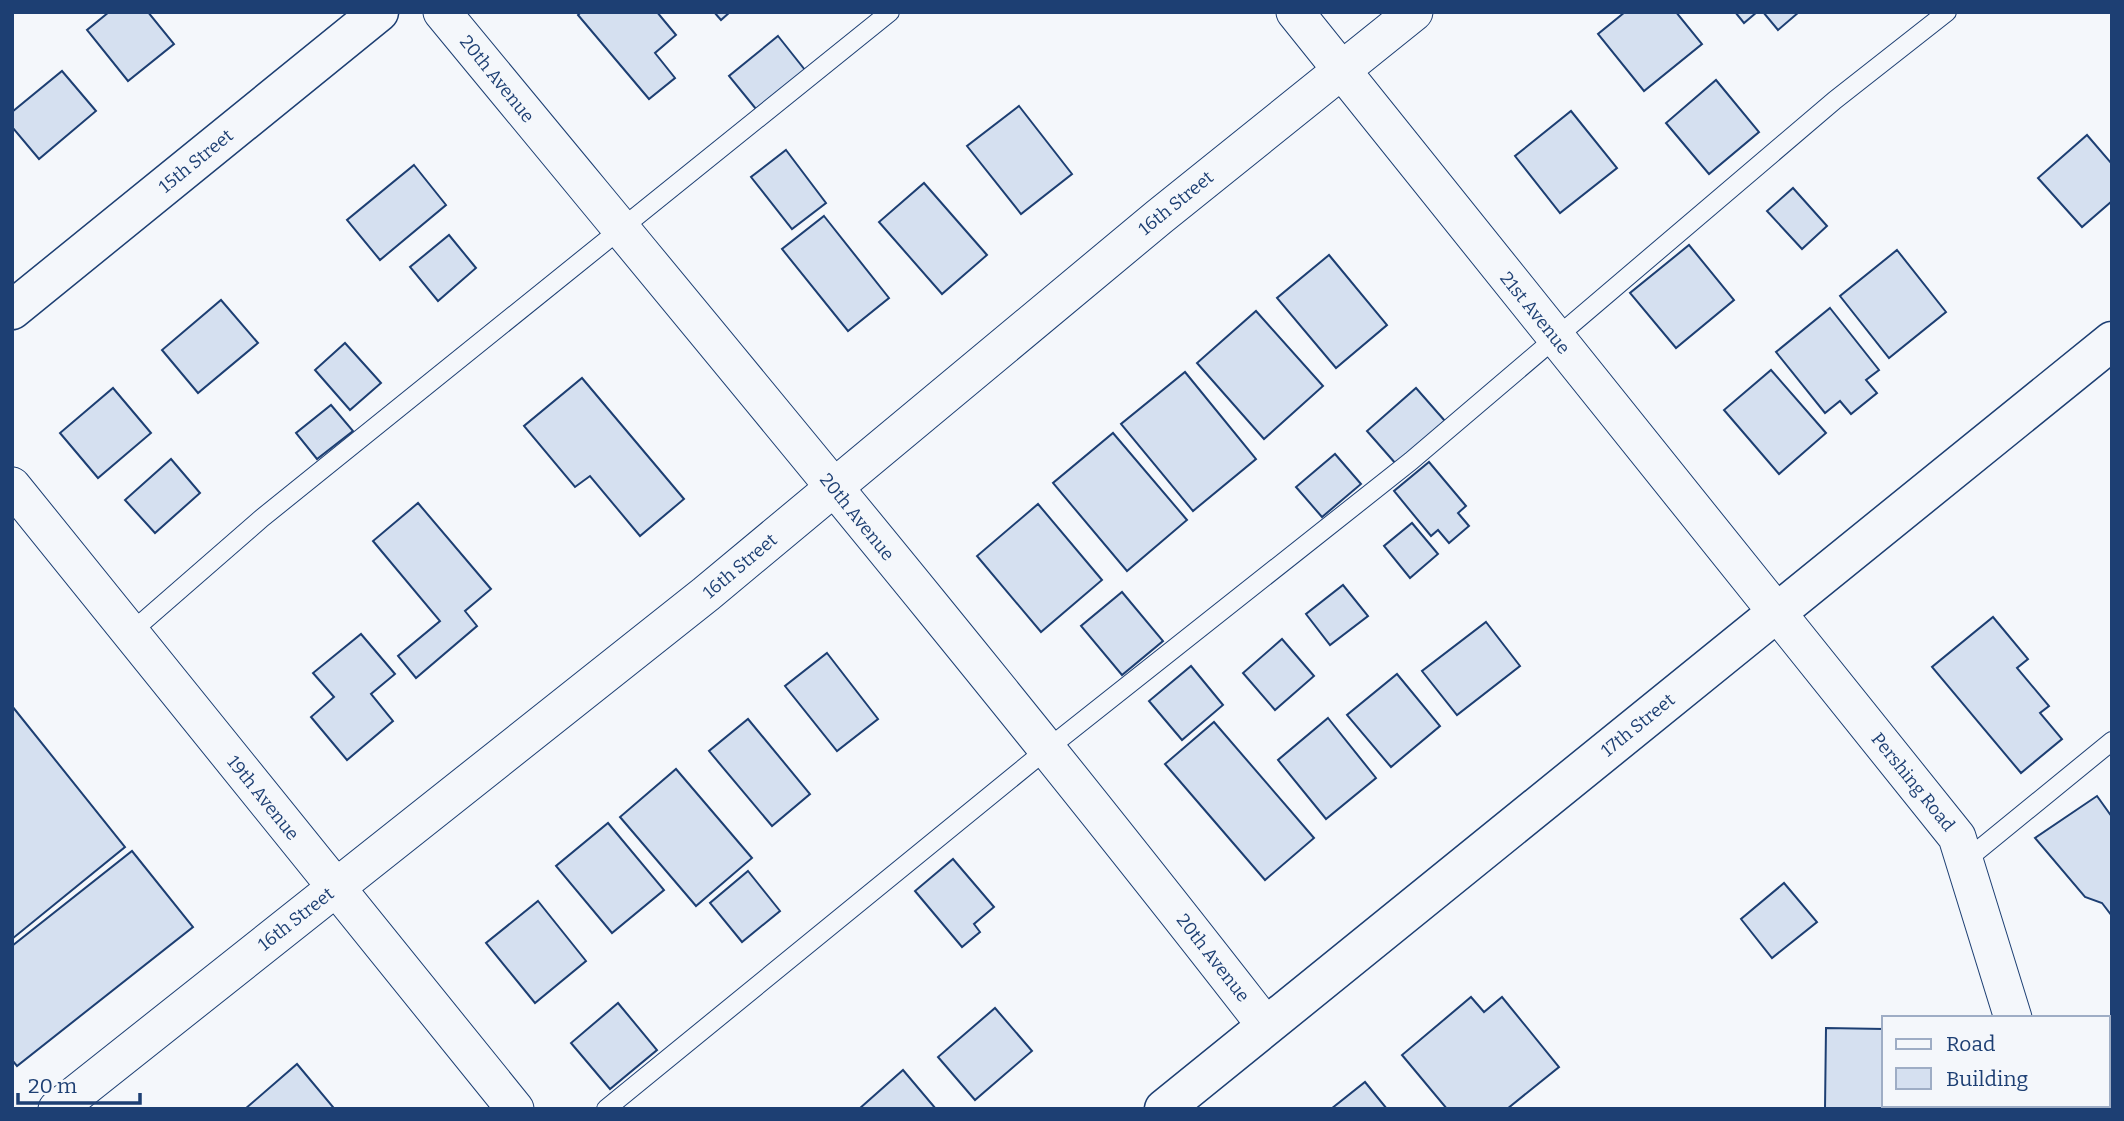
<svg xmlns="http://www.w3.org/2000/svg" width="2124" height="1121" viewBox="0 0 2124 1121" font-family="Bitter,serif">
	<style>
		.building { fill: #d5e0f0; stroke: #1d3f73; stroke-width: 2 }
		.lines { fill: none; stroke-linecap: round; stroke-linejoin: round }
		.lane-casing { stroke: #1d3f73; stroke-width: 20 }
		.street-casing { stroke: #1d3f73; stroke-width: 39 }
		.secondary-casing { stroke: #1d3f73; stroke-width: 41 }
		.lane { stroke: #f4f7fb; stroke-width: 18 }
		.street { stroke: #f4f7fb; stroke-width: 37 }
		.secondary { stroke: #f4f7fb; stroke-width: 38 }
		.labels { text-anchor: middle; stroke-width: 5; stroke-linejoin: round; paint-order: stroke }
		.street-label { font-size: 18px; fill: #1d3f73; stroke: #f4f7fb }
	</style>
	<rect width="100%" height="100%" fill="#f4f7fb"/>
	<!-- building -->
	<g class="building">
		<polygon points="109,12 148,12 174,44 128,81 87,30"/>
		<polygon points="581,12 657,12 676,35 655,53 675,78 649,99 578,15"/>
		<polygon points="714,12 730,12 721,20"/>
		<polygon points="1625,12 1676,12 1702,44 1644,91 1598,34"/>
		<polygon points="1735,12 1757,12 1744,23"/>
		<polygon points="1763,12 1799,12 1778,30"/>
		<polygon points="778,36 805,70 756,109 729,76"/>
		<polygon points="62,71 96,111 39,159 12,127 12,112"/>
		<polygon points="1716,80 1759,132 1709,174 1666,123"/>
		<polygon points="1019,106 1072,174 1021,214 967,146"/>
		<polygon points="1571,111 1617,168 1560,213 1515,156"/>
		<polygon points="2087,135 2112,164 2112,201 2082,227 2038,178"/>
		<polygon points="786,150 826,203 792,229 751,177"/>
		<polygon points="414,165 446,205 380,260 347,220"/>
		<polygon points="924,183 987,255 942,294 879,222"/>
		<polygon points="1793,188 1827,226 1802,249 1767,211"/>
		<polygon points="824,216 889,298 848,331 782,249"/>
		<polygon points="449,235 476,268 438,301 410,267"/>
		<polygon points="1689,245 1734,300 1676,348 1630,293"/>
		<polygon points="1897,250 1946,312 1889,358 1840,296"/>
		<polygon points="1329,255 1387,325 1336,368 1277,298"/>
		<polygon points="221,300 258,343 198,393 162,350"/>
		<polygon points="1830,308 1879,370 1866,380 1877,393 1851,414 1840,401 1825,413 1776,352"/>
		<polygon points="1256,311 1323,386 1264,439 1197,363"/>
		<polygon points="345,343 381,383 350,410 315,370"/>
		<polygon points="1771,370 1826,433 1779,474 1724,410"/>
		<polygon points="1185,372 1256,459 1193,511 1121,424"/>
		<polygon points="582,378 684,499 640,536 590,476 575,487 524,426"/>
		<polygon points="113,388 151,433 98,478 60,433"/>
		<polygon points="1416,388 1445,421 1396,464 1367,431"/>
		<polygon points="331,405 353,431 317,459 296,433"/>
		<polygon points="1113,433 1187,520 1127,571 1053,483"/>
		<polygon points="1335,454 1361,484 1322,517 1296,487"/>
		<polygon points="171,459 200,493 155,533 125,500"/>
		<polygon points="1429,462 1466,506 1458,513 1469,526 1449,543 1438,530 1431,536 1394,491"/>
		<polygon points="418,503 491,589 465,611 477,626 416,678 398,656 440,621 373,541"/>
		<polygon points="1038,504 1102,580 1041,632 977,556"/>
		<polygon points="1412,523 1438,554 1410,578 1384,546"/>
		<polygon points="1343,585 1368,616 1330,645 1306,614"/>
		<polygon points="1122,592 1163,641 1122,675 1081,626"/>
		<polygon points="1993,617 2028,659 2017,668 2049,706 2040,713 2062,739 2021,773 1932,667"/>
		<polygon points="1486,622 1520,666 1457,715 1422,671"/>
		<polygon points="361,634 395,674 371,694 393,721 347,760 311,717 334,697 313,673"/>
		<polygon points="1282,639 1314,676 1275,710 1243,673"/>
		<polygon points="827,653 878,719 837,751 785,686"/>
		<polygon points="1191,666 1223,705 1182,740 1149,701"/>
		<polygon points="1397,674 1440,726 1391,767 1347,715"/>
		<polygon points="12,706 125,847 12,939"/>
		<polygon points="1328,718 1376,778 1326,819 1278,760"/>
		<polygon points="748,719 810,794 772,826 709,751"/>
		<polygon points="1214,722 1314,838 1265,880 1165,764"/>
		<polygon points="676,769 752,858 696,906 620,817"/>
		<polygon points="2097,796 2112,817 2112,916 2102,903 2085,897 2035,838"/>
		<polygon points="608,823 664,890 612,933 556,866"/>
		<polygon points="132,851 193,927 17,1066 12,1060 12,946"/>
		<polygon points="953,859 994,907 974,924 980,932 962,947 915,891"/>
		<polygon points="748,871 780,911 742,942 710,903"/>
		<polygon points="1784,883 1817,922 1772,958 1741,919"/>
		<polygon points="538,901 586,961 535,1003 486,943"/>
		<polygon points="1471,997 1484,1012 1502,997 1559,1067 1507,1109 1447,1109 1402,1055"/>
		<polygon points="618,1003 657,1050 610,1089 571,1043"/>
		<polygon points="995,1008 1032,1051 975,1100 938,1057"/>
		<polygon points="1826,1028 1884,1029 1884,1105 1900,1105 1900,1109 1825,1109"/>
		<polygon points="297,1064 333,1107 330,1109 245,1109"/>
		<polygon points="903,1070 936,1109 859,1109"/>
		<polygon points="1365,1082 1387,1109 1331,1109"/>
	</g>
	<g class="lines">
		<!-- lane casing -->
		<g class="lane-casing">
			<g id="lane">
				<polyline points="130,633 262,518 890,12"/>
				<polyline points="1965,861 2112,741"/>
				<polyline points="606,1109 1046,750 1411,461 1835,100 1947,12"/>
			</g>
		</g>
		<!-- street casing -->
		<g class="street-casing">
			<g id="street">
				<path d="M442 12C719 348 999 682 1266 1026"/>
				<polyline points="1295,12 1957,837 2013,1018"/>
				<polyline points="12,486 515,1109"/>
				<polyline points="2036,1105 2037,1109"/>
				<polyline points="57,1109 706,594 1159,217 1414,12"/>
			</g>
		</g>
		<!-- secondary casing -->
		<g class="secondary-casing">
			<g id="secondary">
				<polyline points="12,310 379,12"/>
				<polyline points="1164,1109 2112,341"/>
			</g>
		</g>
		<!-- lane -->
		<use href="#lane" class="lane"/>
		<!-- street -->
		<use href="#street" class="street"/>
		<!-- secondary -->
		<use href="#secondary" class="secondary"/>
	</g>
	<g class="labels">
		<!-- street labels -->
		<g class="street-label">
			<text transform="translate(497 79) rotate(51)" y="6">20th Avenue</text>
			<text transform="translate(196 161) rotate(-39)" y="6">15th Street</text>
			<text transform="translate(1176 203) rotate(-39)" y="6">16th Street</text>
			<text transform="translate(1535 313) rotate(51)" y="6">21st Avenue</text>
			<text transform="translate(857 517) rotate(51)" y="6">20th Avenue</text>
			<text transform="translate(740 566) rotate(-40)" y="6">16th Street</text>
			<text transform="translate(1638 725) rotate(-39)" y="6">17th Street</text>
			<text transform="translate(1913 782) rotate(51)" y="6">Pershing Road</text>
			<text transform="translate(263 798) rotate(51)" y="6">19th Avenue</text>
			<text transform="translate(296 919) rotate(-38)" y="6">16th Street</text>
			<text transform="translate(1213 958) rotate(52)" y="6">20th Avenue</text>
		</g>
	</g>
	<!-- border -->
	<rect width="2124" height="1121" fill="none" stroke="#1d3f73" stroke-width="28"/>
	<!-- legend -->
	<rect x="1882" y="1016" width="228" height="91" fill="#f4f7fb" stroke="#9eadc5" stroke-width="2"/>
	<rect x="1896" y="1039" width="35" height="10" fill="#f4f7fb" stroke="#9eadc5" stroke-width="2"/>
	<text x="1946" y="1051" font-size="21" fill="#1d3f73">Road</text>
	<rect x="1896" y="1068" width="35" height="21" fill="#d5e0f0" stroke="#9eadc5" stroke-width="2"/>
	<text x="1946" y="1086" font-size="21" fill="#1d3f73">Building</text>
	<!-- scale -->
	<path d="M18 1093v10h122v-10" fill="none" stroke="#1d3f73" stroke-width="3.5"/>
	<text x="28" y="1093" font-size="21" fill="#1d3f73" stroke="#f4f7fb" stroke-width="5" paint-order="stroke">20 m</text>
</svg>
